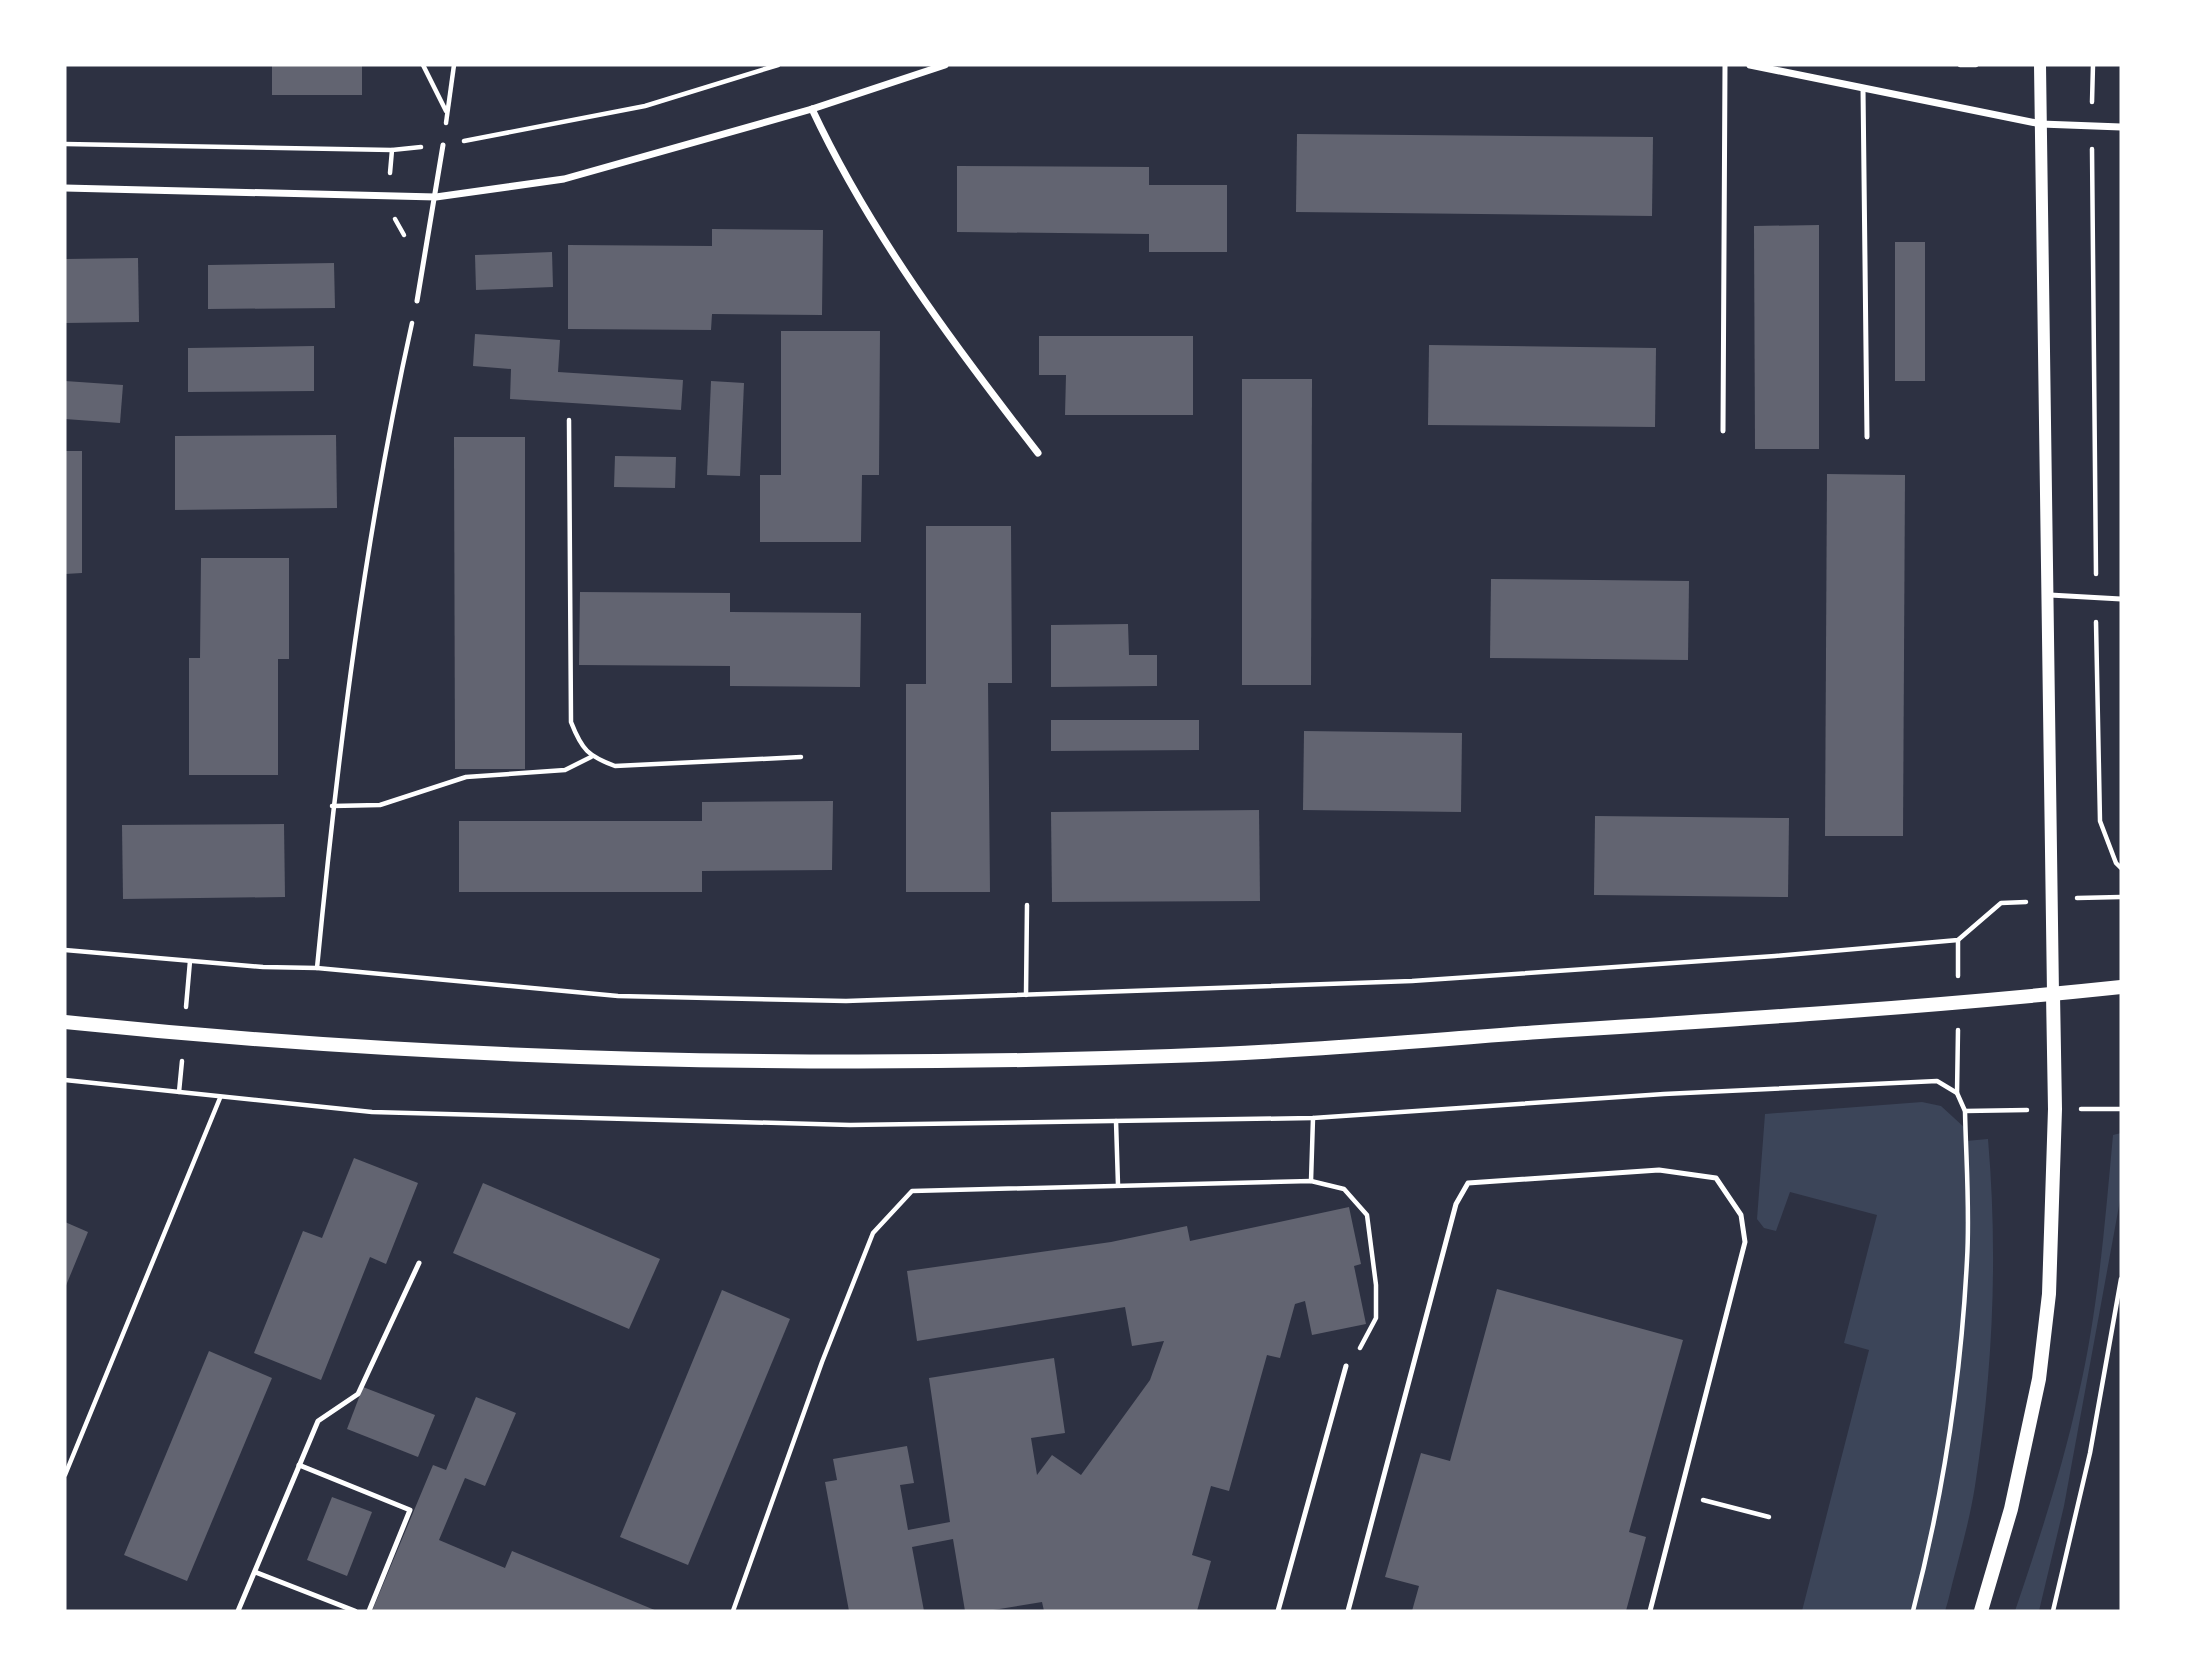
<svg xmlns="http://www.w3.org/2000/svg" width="2186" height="1676" viewBox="0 0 2186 1676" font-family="'Roboto Serif',serif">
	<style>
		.green { fill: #3c4559 }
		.building { fill: #626471 }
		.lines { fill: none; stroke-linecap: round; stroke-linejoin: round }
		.path { stroke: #fff; stroke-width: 4.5 }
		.service { stroke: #fff; stroke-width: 5 }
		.minor { stroke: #fff; stroke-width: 7 }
		.tertiary { stroke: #fff; stroke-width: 12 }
		.secondary { stroke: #fff; stroke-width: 14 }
	</style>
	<rect width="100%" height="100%" fill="#2d3142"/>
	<!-- green -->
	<g class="green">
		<path d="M1922 1102 1941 1106 1965 1128 1966 1141 1988 1139C1998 1255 1993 1371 1975 1486 1969 1525 1957 1563 1948 1601L1945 1611H1802L1869 1350 1844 1343 1877 1215 1790 1192 1776 1231 1764 1228 1757 1219 1765 1114Z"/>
		<path d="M2121 1133V1195L2064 1506 2039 1611H2015C2039 1540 2062 1470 2078 1397 2098 1312 2105 1222 2113 1135Z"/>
	</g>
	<!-- building -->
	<g class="building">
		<rect x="272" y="65" width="90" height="30"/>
		<polygon points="1297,134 1653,137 1652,216 1296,212"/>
		<polygon points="957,166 1149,167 1149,185 1227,185 1227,252 1149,252 1149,234 957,232"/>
		<polygon points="1819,225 1819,449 1755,449 1754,226"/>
		<polygon points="712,229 823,230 822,315 712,314 711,330 568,329 568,245 712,246"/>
		<rect x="1895" y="242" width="30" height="139"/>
		<polygon points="552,252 553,287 476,290 475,255"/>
		<polygon points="138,258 139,322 65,323 65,259"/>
		<polygon points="334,263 335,308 208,309 208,265"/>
		<polygon points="781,331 880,331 879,475 862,475 861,542 760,542 760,475 781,475"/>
		<polygon points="475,334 560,340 558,372 683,380 681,410 510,399 511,369 473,366"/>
		<polygon points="1039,336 1193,336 1193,415 1065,415 1066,375 1039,375"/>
		<polygon points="1429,345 1656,348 1655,427 1428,425"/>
		<polygon points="314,346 314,391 188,392 188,348"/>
		<polygon points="1242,379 1312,379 1311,685 1242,685"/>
		<polygon points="65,381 123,385 120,423 65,419"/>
		<polygon points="711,381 744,383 740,476 707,475"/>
		<polygon points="336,435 337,508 175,510 175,436"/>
		<polygon points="454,437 525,437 525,769 455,769"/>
		<polygon points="65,451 82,451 82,573 65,574"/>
		<polygon points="615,456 676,457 675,488 614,487"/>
		<polygon points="1827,474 1905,475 1903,836 1825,836"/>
		<polygon points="926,526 1011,526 1012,683 988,683 990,892 906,892 906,684 926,684"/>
		<polygon points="201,558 289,558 289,659 278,659 278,775 189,775 189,658 200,658"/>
		<polygon points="1491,579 1689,581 1688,660 1490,658"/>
		<polygon points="580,592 730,593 730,612 861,613 860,687 730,686 730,666 579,665"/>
		<polygon points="1128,624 1129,655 1157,655 1157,686 1051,687 1051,625"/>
		<polygon points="1051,720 1199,720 1199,750 1051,751"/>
		<polygon points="1304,731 1462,733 1461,812 1303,810"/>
		<polygon points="833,801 832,870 702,871 702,892 459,892 459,821 702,821 702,802"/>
		<polygon points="1259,810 1260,901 1052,902 1051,812"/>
		<polygon points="1595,816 1789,818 1788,897 1594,895"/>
		<polygon points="284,824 285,897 123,899 122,825"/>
		<polygon points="354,1158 418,1183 386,1264 370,1257 321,1380 254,1353 303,1231 322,1238"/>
		<polygon points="483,1183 660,1259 629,1329 453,1253"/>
		<polygon points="1349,1207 1361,1264 1354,1266 1366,1324 1312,1335 1305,1301 1295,1304 1280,1358 1267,1355 1229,1491 1211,1486 1192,1555 1211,1561 1197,1611 1044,1611 1042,1602 987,1611 965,1611 953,1539 912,1547 924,1611 849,1611 825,1482 837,1480 833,1459 907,1446 914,1483 900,1485 908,1530 950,1522 929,1378 1054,1358 1065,1433 1031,1438 1037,1475 1052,1455 1081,1475 1150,1380 1164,1341 1132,1346 1125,1307 917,1341 907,1271 1111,1242 1187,1226 1190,1241"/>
		<polygon points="65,1222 88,1232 65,1288"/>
		<polygon points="1497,1289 1683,1340 1629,1532 1646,1537 1626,1611 1412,1611 1419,1586 1385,1577 1421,1453 1450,1461"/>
		<polygon points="722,1290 790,1319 688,1565 620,1537"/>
		<polygon points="209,1351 272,1378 187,1581 124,1555"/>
		<polygon points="363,1387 435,1415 418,1457 347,1429"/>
		<polygon points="476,1397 516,1413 485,1486 465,1478 439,1540 505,1568 512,1551 657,1611 372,1611 433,1465 446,1470"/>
		<polygon points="332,1497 372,1512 347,1576 307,1560"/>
	</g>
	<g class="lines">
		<!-- path -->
		<g class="path">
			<polyline points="423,65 446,111"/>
			<polyline points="1960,65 1976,65"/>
			<polyline points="2092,102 2093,65"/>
			<polyline points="446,123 454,65"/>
			<polyline points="464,141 645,106 778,65"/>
			<polyline points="65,144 392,150 421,147"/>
			<polyline points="2092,149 2096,574"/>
			<polyline points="390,173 392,150"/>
			<polyline points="395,219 404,235"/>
			<path d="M569 420 571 722C582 750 588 756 615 766L801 757"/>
			<polyline points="2096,622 2100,821 2116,863 2121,868"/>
			<polyline points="332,806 380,805 466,777 565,770 591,757"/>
			<polyline points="2077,898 2121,897"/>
			<polyline points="1958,940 1958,976"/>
			<polyline points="65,950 263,967 317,968 618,996 846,1001 1412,981 1775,956 1958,940 2001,903 2026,902"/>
			<path d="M317 968C338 751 365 535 412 323"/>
			<polyline points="1026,995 1027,905"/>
			<polyline points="186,1007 190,961"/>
			<path d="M65 1080 372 1112 850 1125 1313 1118 1664 1094 1937 1081 1957 1093 1965 1111C1966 1160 1970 1210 1967 1260 1961 1378 1943 1496 1913 1611"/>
			<polyline points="179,1092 182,1061"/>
			<polyline points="1957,1093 1958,1030"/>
			<polyline points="2081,1109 2121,1109"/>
			<polyline points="1965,1111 2027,1110"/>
			<polyline points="1116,1121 1118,1185"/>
			<polyline points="1311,1181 1313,1118"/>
			<polyline points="65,1475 220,1098"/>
			<polyline points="1703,1500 1769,1517"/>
			<polyline points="733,1611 822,1362 873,1233 912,1191 1311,1181 1344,1189 1367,1215 1376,1285 1376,1318 1360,1348"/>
			<polyline points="2053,1611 2090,1453 2121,1279"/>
		</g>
		<!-- service -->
		<g class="service">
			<polyline points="1863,88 1867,437"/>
			<polyline points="417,301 443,145"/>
			<polyline points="1723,431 1725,65"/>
			<polyline points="2050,595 2121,599"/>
			<polyline points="299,1465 410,1510 369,1611"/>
			<polyline points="255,1572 355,1611"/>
			<polyline points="238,1611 318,1421 358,1394 419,1263"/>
			<polyline points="1278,1611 1346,1366"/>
			<polyline points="1348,1611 1456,1204 1468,1183 1659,1170 1716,1178 1741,1215 1745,1242 1650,1611"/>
		</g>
		<!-- minor -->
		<g class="minor">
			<polyline points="1750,65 2041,124 2121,127"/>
			<path d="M812 109C870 233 954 345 1038 453"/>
			<polyline points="65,188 436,197 564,179 812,109 945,65"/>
		</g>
		<!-- tertiary -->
		<polyline class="tertiary" points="2040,65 2053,994"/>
		<!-- secondary -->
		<g class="secondary">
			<path d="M65 1022C432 1060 802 1069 1171 1056 1299 1052 1426 1040 1554 1031 1743 1019 1932 1007 2121 987"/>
			<polyline points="1981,1611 2011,1509 2039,1379 2049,1294 2055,1109 2053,994"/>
		</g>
	</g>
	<!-- border -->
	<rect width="2186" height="1676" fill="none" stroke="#ffffff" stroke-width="133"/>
</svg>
